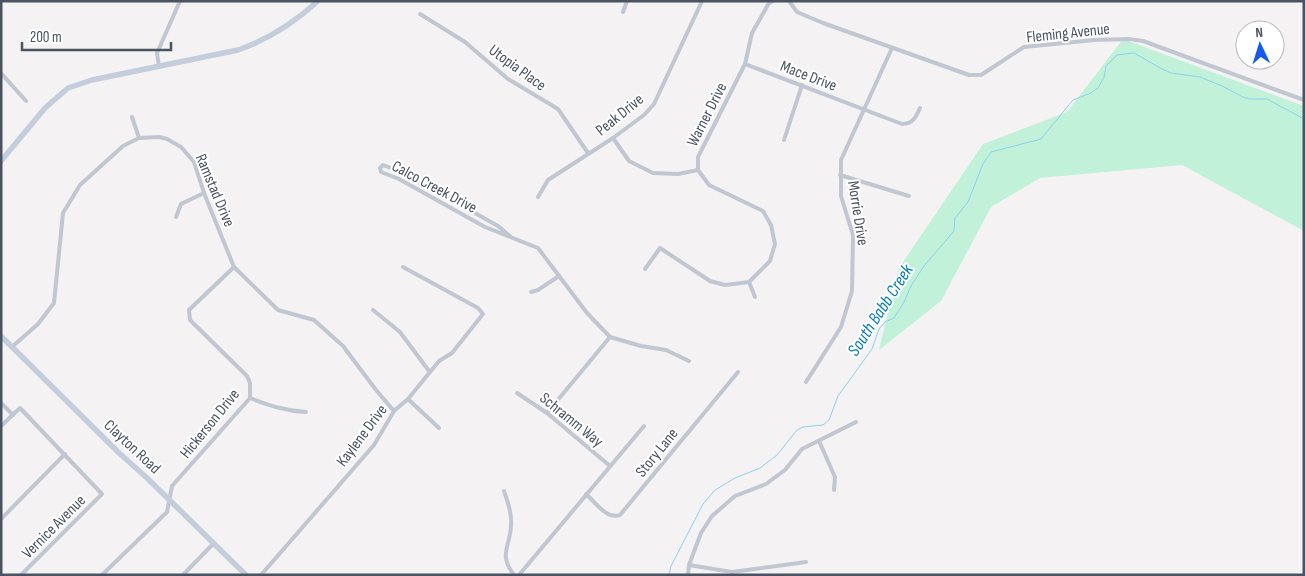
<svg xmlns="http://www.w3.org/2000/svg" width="1305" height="576" viewBox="0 0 1305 576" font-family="'Sofia Sans Condensed',sans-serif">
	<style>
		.green { fill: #c1f2d9 }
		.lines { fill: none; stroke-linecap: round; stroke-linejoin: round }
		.stream { stroke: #8cd0f0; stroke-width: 1 }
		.street { stroke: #c0c7d2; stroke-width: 4 }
		.secondary { stroke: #c4cddb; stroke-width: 5.5 }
		.labels { text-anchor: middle; stroke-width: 4; stroke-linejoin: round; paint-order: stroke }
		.street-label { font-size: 16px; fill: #495361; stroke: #fff }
		.water-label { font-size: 18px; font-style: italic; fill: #077db5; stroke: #fff }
	</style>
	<rect width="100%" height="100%" fill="#f4f2f2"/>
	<!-- green -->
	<polygon class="green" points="1123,39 1304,106 1304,231 1182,165 1040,178 991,207 941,301 879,350 899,268 983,144 1067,112"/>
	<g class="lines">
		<!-- stream -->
		<polyline class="stream" points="669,575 671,566 703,504 715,490 735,478 760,468 777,455 797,430 803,427 823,425 829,420 838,396 872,349 879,329 885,322 894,318 904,302 911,286 924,266 954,231 955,218 968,202 983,164 991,152 1041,139 1073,100 1091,93 1098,88 1104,77 1106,66 1117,55 1134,53 1162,69 1171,73 1200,77 1222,86 1243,97 1250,99 1267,99 1304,119"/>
		<!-- street -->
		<g class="street">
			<polyline points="789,1 797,12 823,23 969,75 981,75 1024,47 1094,40 1129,39 1143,41 1304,100"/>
			<polyline points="623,12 627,1"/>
			<polyline points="420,14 465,42 508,79 558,109 588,153"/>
			<path d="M745 64 902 124C913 124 916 117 920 108"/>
			<polyline points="159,67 157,53 180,1"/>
			<polyline points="1,73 26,101"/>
			<polyline points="132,117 139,138"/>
			<polyline points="613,138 629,161 653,173 678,174 698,170"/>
			<polyline points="784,140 802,85"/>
			<polyline points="840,175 909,196"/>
			<polyline points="538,197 548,180 613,138 644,115 654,104 702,1"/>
			<polyline points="176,217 181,204 204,193"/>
			<polyline points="511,237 498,226 404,173 383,165 380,168 381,172 399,179 485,227 538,248 587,313 610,337 641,346 666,350 689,361"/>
			<polyline points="645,269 660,248 710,281 725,285 749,282 770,261 775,244 771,225 763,211 709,185 698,170 698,157 745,64 752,33 769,3 773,1"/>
			<polyline points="749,282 755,297"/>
			<polyline points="531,292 538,290 559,276"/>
			<polyline points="373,310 400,332 429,371"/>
			<polyline points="13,346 38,324 54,303 63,213 80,185 123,146 139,138 159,137 167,139 181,147 194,162 204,193 234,267 278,310 314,320 343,346 376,390 394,411"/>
			<polyline points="806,382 841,327 852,291 853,235 841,196 841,160 892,48"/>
			<polyline points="517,393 547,413 610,466"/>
			<path d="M250 398C268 405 285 411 306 412"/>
			<polyline points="408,399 439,428"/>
			<polyline points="1,403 13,415"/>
			<polyline points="547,413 610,337"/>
			<polyline points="1,426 20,408 102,494 21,575"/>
			<polyline points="819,441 835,477 834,490"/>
			<path d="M504 491C508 503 512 513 511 526 510 547 498 554 514 575"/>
			<path d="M586 494C595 502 607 520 620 515L738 372"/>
			<polyline points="1,519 65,454"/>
			<polyline points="689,565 732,572 806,562"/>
			<polyline points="102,575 167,512 172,486 250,398 250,383 247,376 190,320 189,310 234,267"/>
			<polyline points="183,575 213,544"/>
			<polyline points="261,575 374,445 394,411 408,399 439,361 452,353 483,314 478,308 403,267"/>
			<polyline points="519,575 644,426"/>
			<polyline points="688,575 689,565 701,533 712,516 735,496 766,484 785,470 802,449 856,422"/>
		</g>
		<!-- secondary -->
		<g class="secondary">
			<path d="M1 161 45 108 68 88 92 80 238 50C267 40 295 22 318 1"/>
			<polyline points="1,336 118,452 147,478 246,575"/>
		</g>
	</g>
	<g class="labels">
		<!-- street labels -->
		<g class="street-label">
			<text transform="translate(1068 32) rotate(-6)" y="6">Fleming Avenue</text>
			<text transform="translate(518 67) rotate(36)" y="6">Utopia Place</text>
			<text transform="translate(809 75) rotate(21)" y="6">Mace Drive</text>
			<text transform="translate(619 114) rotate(-39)" y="6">Peak Drive</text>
			<text transform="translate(706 114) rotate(-63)" y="6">Warner Drive</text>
			<text transform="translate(435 186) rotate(28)" y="6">Calco Creek Drive</text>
			<text transform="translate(216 190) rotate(67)" y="6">Ramstad Drive</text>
			<text transform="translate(859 213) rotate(81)" y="6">Morrie Drive</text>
			<text transform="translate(572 419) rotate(39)" y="6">Schramm Way</text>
			<text transform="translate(209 423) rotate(-51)" y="6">Hickerson Drive</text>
			<text transform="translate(361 435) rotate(-53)" y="6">Kaylene Drive</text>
			<text transform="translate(133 446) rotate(43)" y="6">Clayton Road</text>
			<text transform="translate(656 452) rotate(-51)" y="6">Story Lane</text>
			<text transform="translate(53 526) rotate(-45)" y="6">Vernice Avenue</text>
		</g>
		<!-- water labels -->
		<g class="water-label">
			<text transform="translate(880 310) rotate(-57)" y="6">South Babb Creek</text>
		</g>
	</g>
	<!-- border -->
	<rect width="1305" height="576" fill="none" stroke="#495361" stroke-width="5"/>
	<!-- north arrow -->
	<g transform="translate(1260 45) rotate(356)"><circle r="24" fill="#ffffff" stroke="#b6bac0"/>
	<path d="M0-4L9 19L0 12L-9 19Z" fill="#145aed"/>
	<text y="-8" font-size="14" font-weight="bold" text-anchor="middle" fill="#495361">N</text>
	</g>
	<!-- scale -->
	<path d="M22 42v8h149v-8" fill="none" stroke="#495361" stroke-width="2.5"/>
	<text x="30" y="42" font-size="15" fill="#495361" stroke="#ffffff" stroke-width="4" paint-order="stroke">200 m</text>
</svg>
